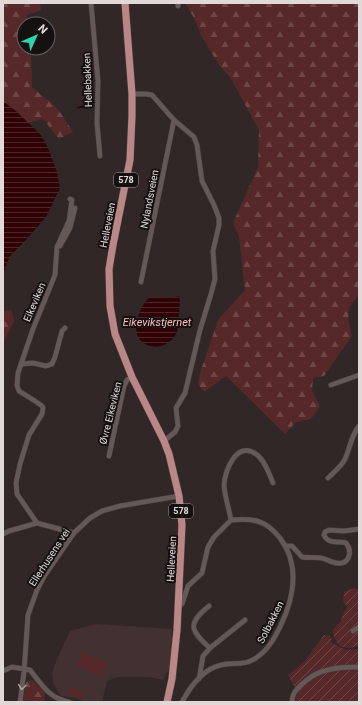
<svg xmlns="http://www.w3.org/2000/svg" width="362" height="705" viewBox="0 0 362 705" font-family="Roboto,sans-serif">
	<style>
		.built { fill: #423130 }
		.grass { fill: #572829 }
		.forest { fill: url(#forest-firs) }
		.garden { fill: url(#garden-furrows) }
		.water { fill: url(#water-rules) }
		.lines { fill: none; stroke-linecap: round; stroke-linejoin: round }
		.stream { stroke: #2f0206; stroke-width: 1.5 }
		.street-casing { stroke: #4d4443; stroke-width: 5.5 }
		.primary-casing { stroke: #4d4443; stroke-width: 8 }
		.street { stroke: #655958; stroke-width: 4.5 }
		.primary { stroke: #ba8786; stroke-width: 7 }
		.oneway { stroke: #a99f9e }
		.labels { text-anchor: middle; stroke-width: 4; stroke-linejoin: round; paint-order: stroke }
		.shield { fill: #161111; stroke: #a39d9c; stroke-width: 1 }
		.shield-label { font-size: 9px; font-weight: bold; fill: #e0d9d8 }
		.street-label { font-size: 10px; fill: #e0d9d8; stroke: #161111 }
		.water-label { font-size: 11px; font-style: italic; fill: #fdbdbb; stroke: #161111 }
	</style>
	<defs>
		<pattern id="forest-firs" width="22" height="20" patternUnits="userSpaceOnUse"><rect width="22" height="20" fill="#572829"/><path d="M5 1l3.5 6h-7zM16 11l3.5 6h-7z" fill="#6f4747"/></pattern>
		<pattern id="garden-furrows" width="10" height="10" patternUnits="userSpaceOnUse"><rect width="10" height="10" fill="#572829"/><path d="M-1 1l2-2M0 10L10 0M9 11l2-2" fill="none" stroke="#6f4747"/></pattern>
		<pattern id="water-rules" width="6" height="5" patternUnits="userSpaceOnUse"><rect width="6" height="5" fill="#2f0206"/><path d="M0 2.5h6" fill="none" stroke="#4d262a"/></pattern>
	</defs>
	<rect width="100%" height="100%" fill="#312726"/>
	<!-- built -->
	<polygon class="built" points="96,624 172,629 170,667 163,680 149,677 118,677 107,681 102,702 84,702 75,698 61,696 53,683 52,673 57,659 70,631"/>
	<!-- grass -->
	<g class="grass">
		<polygon points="82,653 107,662 102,676 77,666"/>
		<polygon points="70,687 83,692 81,699 68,694"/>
	</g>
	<!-- forest -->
	<g class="forest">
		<polygon points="3,3 40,3 41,10 27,15 28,24 24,24 24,48 31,48 32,87 58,109 73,132 59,139 43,119 28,123 17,112 3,101"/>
		<path d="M185 3H359V295C344 309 348 318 352 336L324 376 313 378 312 391 320 406 311 419 296 422 285 434 226 376 204 392 198 384 200 373 218 320 245 290 239 236 233 223 258 167 259 130 230 77 219 65 202 37 194 18Z"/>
		<polygon points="11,310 14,321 3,344 3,311"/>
		<polygon points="32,680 45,693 44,702 23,702 26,682"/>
	</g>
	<!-- garden -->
	<g class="garden">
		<path d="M354 588 359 590V626L351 632 353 633 359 629V645C344 652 334 646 333 630L341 621 343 613 348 607 343 602 344 592Z"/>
		<polygon points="324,635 331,636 332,643 346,650 359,649 359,666 322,669 304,679 295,688 288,675 304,662"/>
		<path d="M345 669 359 670V702H295C298 679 325 672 345 669Z"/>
	</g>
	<!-- water -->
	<g class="water">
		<polygon points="3,101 17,112 41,135 48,148 57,172 60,188 46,217 25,241 10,256 3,273"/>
		<path d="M179 296 180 301C179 308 179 326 177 332 171 346 153 352 141 341 130 330 140 305 150 297L170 298Z"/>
	</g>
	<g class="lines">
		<!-- stream -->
		<polyline class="stream" points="78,108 95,102"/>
		<!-- street casing -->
		<g class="street-casing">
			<g id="street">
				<polyline points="91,3 98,81 97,123 100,156"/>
				<polyline points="178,3 178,6"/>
				<polyline points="132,94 146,94 152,95 174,120 194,137 197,145 202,181 214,205 219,218 219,225 213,251 215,279 211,294 200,330 185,393 176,408 178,426 175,432 164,441"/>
				<polyline points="60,246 70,228 75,208"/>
				<polyline points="141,282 174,120"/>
				<polyline points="21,364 33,363 46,366 52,364 55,357 62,331 65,328"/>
				<polyline points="331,385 359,375"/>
				<polyline points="109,456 124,386 127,380 132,377"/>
				<path d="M328 478C334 472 341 467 345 459 350 448 351 436 359 426"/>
				<polyline points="37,523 17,494 16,483 20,464 29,435 42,414 43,408 42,406 35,401 19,391 17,385 18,373 33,329 55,275 57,247 69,221 72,200 70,199"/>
				<polyline points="3,534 9,531 37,523 74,533"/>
				<path d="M286 546H292L302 557C309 558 315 557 321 558 327 559 332 563 337 563 349 565 353 552 346 543 339 541 327 544 324 535L325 532 329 530 344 531 359 529"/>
				<path d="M178 604H182L188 586 202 573 208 547 214 537 231 520C229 509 225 497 224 486 224 471 237 440 256 454 265 460 269 474 273 483"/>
				<polyline points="353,631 359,627"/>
				<polyline points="210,648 245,620"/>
				<path d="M3 671 12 667 30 670C42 685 49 698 69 702"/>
				<path d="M199 679 203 656 210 648C189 630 188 623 209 606"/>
				<polyline points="20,702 24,672 28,615 37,590 45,575 74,533 90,518 102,511 120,506 179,496"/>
				<path d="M182 702C190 687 203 669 221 665 234 662 245 666 256 658 268 650 274 639 280 627 294 598 301 566 280 538 266 520 253 518 231 520"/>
				<path d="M292 702C292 700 292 698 293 696 296 686 315 673 324 671 336 667 347 667 359 667"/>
			</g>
		</g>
		<!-- primary casing -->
		<g class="primary-casing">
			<polyline id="primary" points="125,3 132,94 132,116 130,160 113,245 109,269 110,306 115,334 132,377 164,441 169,454 179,496 182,525 177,630 172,679 167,702"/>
		</g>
		<!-- street -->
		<use href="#street" class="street"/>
		<!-- primary -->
		<use href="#primary" class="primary"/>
	</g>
	<!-- one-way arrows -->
	<defs><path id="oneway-chevron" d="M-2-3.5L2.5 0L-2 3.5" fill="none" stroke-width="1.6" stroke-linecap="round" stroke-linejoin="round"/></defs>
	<use class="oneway" href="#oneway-chevron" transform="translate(22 687) rotate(97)"/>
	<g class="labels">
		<!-- shield labels -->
		<g class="shield">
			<rect x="114" y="173" width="24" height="14" rx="3"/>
			<rect x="169" y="504" width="24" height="14" rx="3"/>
		</g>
		<g class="shield-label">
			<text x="126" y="183">578</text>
			<text x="181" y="514">578</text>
		</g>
		<!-- street labels -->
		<g class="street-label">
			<text transform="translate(87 80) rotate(-92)" y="4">Hellebakken</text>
			<text transform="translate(149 199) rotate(-79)" y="4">Nylandsveien</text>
			<text transform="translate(107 225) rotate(-79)" y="4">Helleveien</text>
			<text transform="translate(34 302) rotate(-67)" y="4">Eikeviken</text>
			<text transform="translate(110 413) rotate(-76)" y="4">Øvre Eikeviken</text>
			<text transform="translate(49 557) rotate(-57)" y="4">Ellerhusens vei</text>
			<text transform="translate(171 559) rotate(-87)" y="4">Helleveien</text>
			<text transform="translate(270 622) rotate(-63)" y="4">Solbakken</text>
		</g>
		<!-- water labels -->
		<g class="water-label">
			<text x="157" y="326">Eikevikstjernet</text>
		</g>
	</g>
	<!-- border -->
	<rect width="362" height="705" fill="none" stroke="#e0d9d8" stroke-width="8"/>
	<!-- north arrow -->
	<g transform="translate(36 36) rotate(45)"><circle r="19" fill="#161111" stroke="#676161"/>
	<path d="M0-3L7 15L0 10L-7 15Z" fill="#2ed4aa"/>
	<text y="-6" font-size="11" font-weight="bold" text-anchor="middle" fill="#e0d9d8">N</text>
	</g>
</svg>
